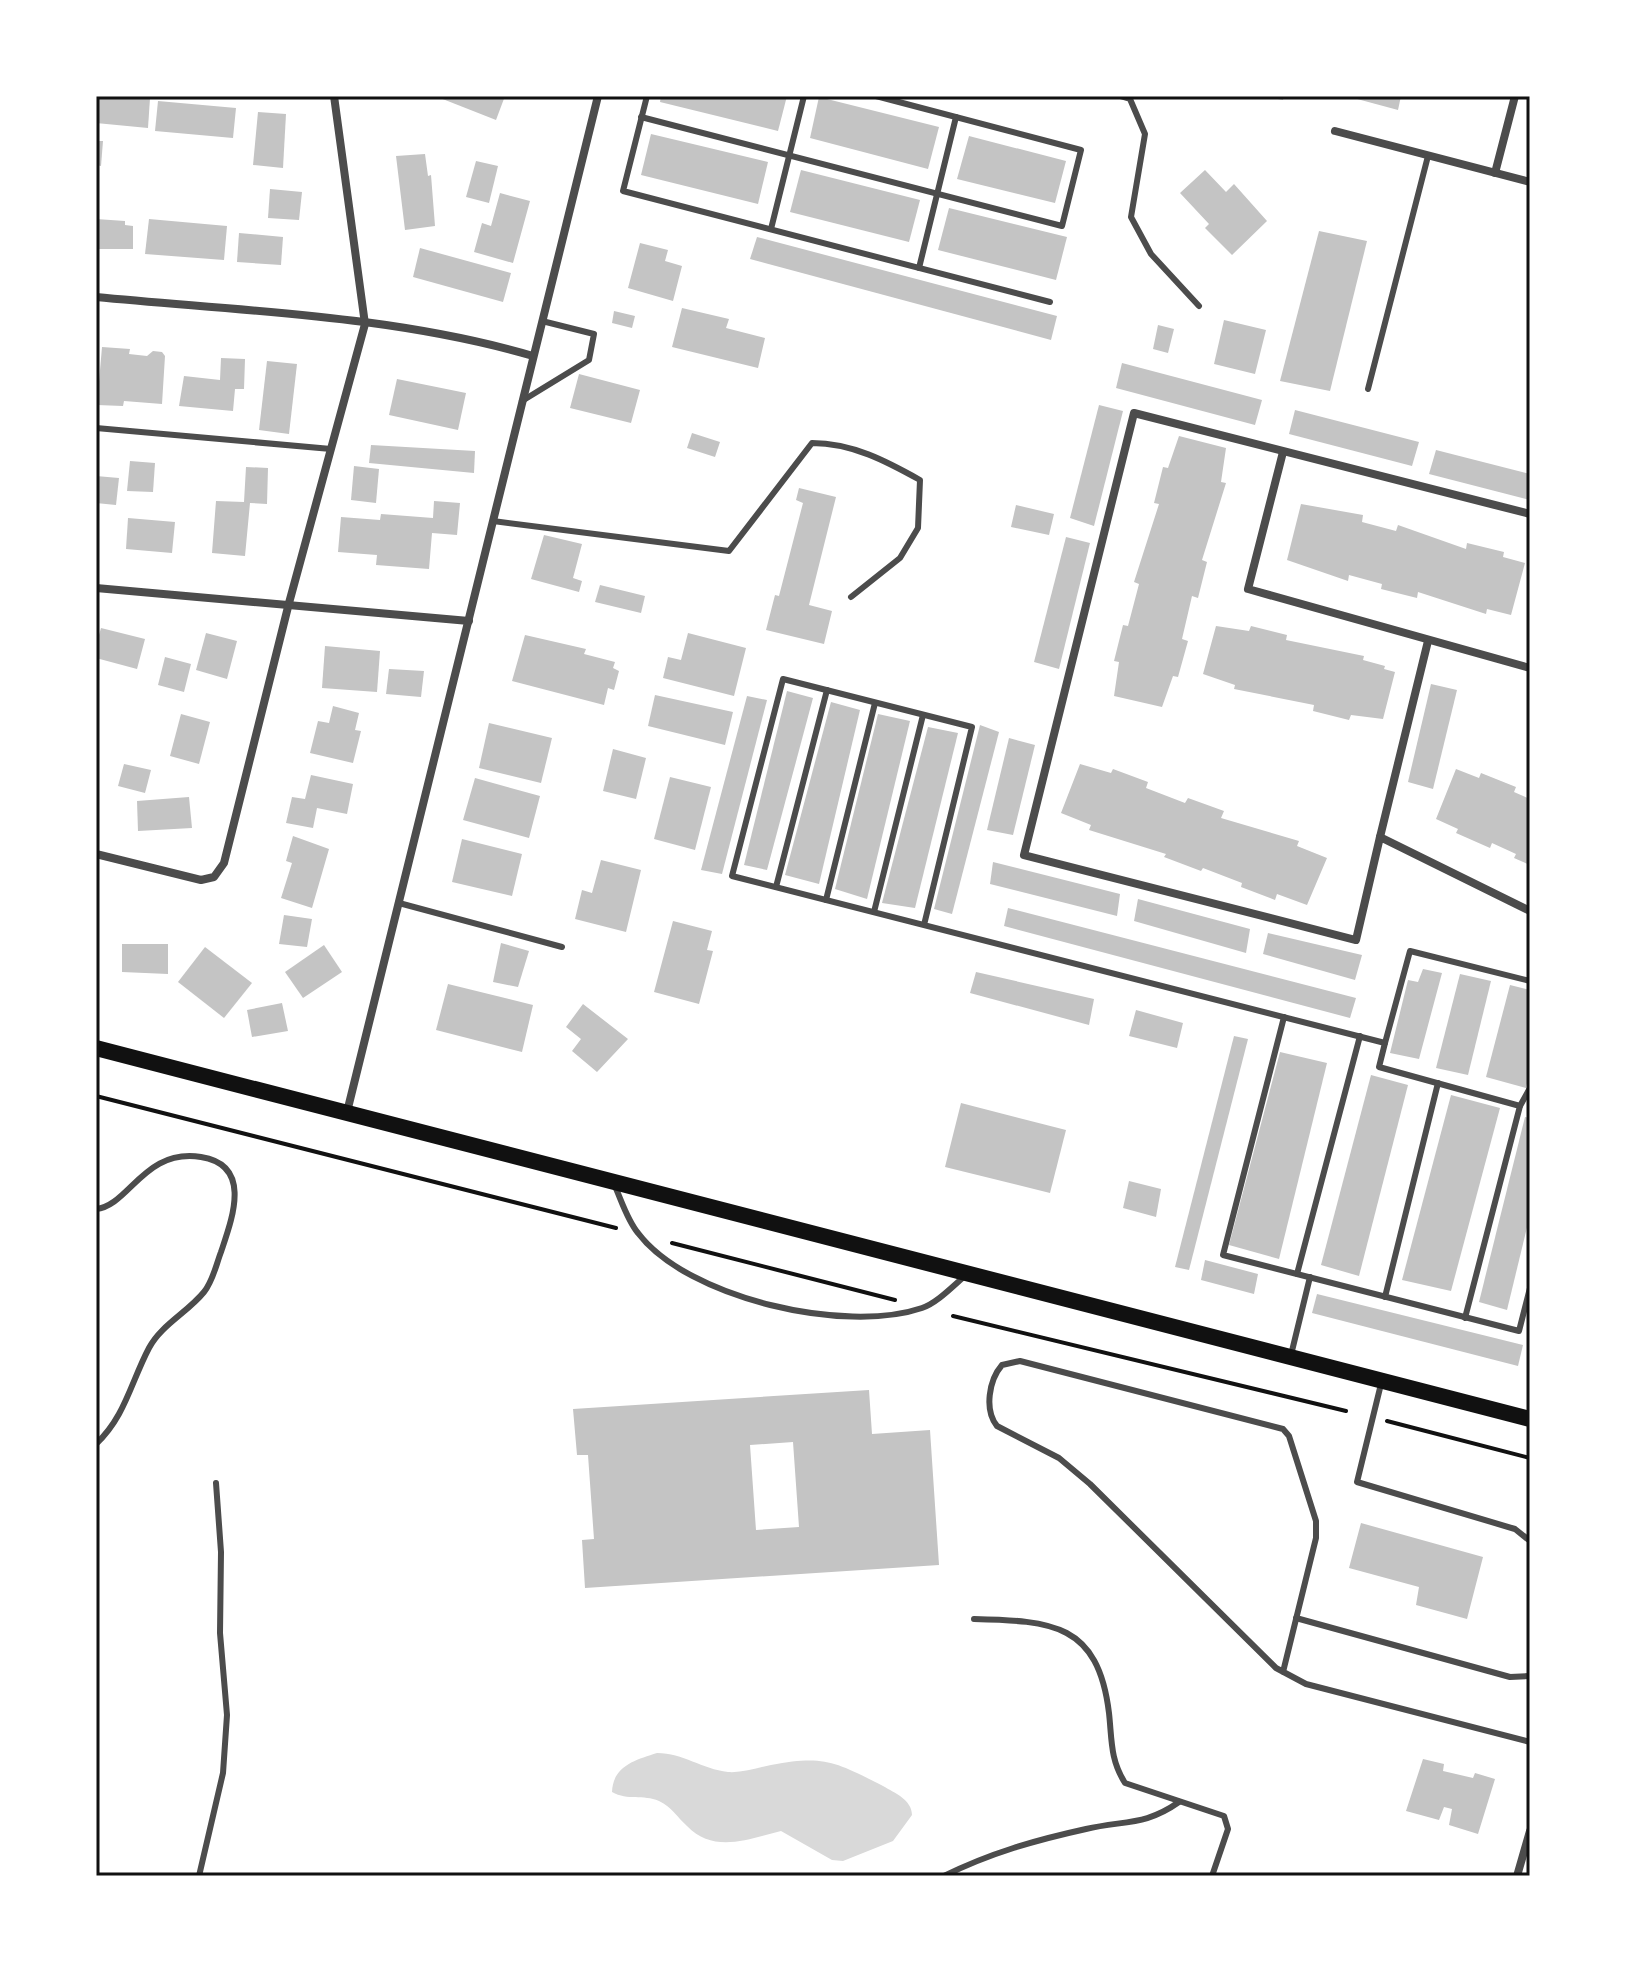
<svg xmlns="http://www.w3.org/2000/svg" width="1626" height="1972" viewBox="0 0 1626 1972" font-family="Raleway,sans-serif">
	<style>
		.water { fill: #d9d9d9 }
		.building { fill: #c4c4c4; fill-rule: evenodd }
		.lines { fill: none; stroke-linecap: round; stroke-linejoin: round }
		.path { stroke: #111; stroke-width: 4 }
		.service { stroke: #4c4c4c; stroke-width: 6 }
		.minor { stroke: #4c4c4c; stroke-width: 8 }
		.secondary { stroke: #111; stroke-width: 16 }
		.neatline { fill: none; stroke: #111; stroke-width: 3 }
	</style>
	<rect width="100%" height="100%" fill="#fff"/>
	<!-- water -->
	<path class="water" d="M657 1753C683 1753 702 1769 728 1772 742 1773 757 1768 771 1765 825 1755 835 1762 883 1786 895 1793 912 1800 912 1815L893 1841 843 1861 832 1860 781 1831C748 1839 714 1854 687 1826 677 1817 672 1807 659 1801 643 1794 628 1801 612 1792 613 1766 635 1760 657 1753Z"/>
	<!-- building -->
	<g class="building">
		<polygon points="96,96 150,98 148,128 96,123"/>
		<polygon points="435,96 505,96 496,120"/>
		<polygon points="661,96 787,96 778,131 660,102"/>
		<polygon points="1263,96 1284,96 1283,100"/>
		<polygon points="1346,96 1401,96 1398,110"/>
		<polygon points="819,97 939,127 928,169 810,138"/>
		<polygon points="158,101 236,108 233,138 155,131"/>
		<polygon points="258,112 286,114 283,168 253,165"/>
		<polygon points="651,134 768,162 758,204 641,175"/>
		<polygon points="969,136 1066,161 1055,203 957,179"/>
		<polygon points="96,141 103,141 101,166 96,165"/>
		<polygon points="425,154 428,176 431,175 435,226 405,230 396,156"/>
		<polygon points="476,161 498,166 489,203 466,197"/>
		<polygon points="801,170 920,200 909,242 790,212"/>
		<polygon points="1205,170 1226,192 1234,184 1267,221 1232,255 1205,228 1209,224 1180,193"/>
		<polygon points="270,189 302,192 299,220 268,218"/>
		<polygon points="500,193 530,201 513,263 474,252 482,223 491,226"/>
		<polygon points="949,208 1067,237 1056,280 938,250"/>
		<polygon points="96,219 125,221 125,225 133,226 133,249 96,249"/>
		<polygon points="149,219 227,226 224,260 145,254"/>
		<polygon points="1319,231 1367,241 1330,391 1280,381"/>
		<polygon points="239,233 283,237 281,265 237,262"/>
		<polygon points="757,237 1057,316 1051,340 750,259"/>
		<polygon points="640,243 668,250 665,261 682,266 673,301 628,288"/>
		<polygon points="420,248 511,273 503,302 413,277"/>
		<polygon points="682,308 729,319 726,328 765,338 758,368 672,347"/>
		<polygon points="614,311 635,316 632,328 612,323"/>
		<polygon points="1224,320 1266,330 1255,374 1214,364"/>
		<polygon points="1158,325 1174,329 1168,353 1153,349"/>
		<polygon points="102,347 130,349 129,354 147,356 153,351 162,352 165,356 162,404 124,401 123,406 97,405"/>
		<polygon points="221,358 245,359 244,389 235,389 233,411 179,406 184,376 220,380"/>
		<polygon points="267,361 297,364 289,434 259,430"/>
		<polygon points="1122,363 1262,400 1255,425 1116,388"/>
		<polygon points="579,374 640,390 631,423 570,408"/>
		<polygon points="397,379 466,393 458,430 389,415"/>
		<polygon points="1099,405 1123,411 1094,526 1070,518"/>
		<polygon points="1295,410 1419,442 1412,466 1289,434"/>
		<polygon points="692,433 720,442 715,457 687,448"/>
		<polygon points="1179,436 1226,448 1221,482 1226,483 1202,560 1207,562 1198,598 1192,596 1182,639 1188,641 1178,677 1173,676 1162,707 1114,696 1119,662 1114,661 1123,625 1128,626 1139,584 1134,582 1159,504 1154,503 1163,467 1168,468"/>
		<polygon points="371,445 475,451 474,473 369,463"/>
		<polygon points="1436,450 1530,474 1530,500 1429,474"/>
		<polygon points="130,461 155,463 153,492 127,491"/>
		<polygon points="354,466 379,469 376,503 351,500"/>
		<polygon points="246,467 268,468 267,504 250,503 245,556 212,553 216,501 244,502"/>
		<polygon points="96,476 119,478 116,505 96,503"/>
		<polygon points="799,488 836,497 809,605 832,611 824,644 766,630 775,595 779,596 803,503 796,500"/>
		<polygon points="434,501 460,503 457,535 432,533 429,569 376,565 377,555 338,552 341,517 380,520 381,514 433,518"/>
		<polygon points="1301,504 1363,515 1362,522 1396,531 1398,525 1466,549 1467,543 1504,552 1503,557 1525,563 1511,615 1487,609 1486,614 1418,592 1417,598 1381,589 1382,584 1349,575 1348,581 1287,560"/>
		<polygon points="1016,505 1054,514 1049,535 1011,527"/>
		<polygon points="128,518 175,522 172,553 126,549"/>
		<polygon points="544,535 582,544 573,578 582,581 579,592 531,579"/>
		<polygon points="1066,537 1090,543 1059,669 1034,662"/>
		<polygon points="600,585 645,596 641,613 595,602"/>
		<polygon points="1216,626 1249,631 1251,626 1287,635 1286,640 1364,656 1363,660 1385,666 1384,669 1395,672 1383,719 1351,715 1349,720 1313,711 1314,705 1234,689 1235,685 1203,674"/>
		<polygon points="101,628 145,639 137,669 96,658 96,634 99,635"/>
		<polygon points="206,633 237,641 227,679 196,670"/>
		<polygon points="688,633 746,648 734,696 663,678 668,657 681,660"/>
		<polygon points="525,635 586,649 584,654 615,662 613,668 619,671 614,690 608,688 604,705 512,681"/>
		<polygon points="325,646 380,651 377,692 322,688"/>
		<polygon points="165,657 191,664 184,692 158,685"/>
		<polygon points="389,669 424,671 421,697 386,694"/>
		<polygon points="1431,684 1457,690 1433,789 1408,782"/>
		<polygon points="787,691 813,698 767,870 744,865"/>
		<polygon points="655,695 733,712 725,745 648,726"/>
		<polygon points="747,696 767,700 722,874 701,870"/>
		<polygon points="831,702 860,710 819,884 785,875"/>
		<polygon points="333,706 359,713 355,730 361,731 353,763 310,753 318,721 329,723"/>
		<polygon points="181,714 210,722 199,764 170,756"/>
		<polygon points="878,714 910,721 867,899 835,889"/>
		<polygon points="489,723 552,738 541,783 479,768"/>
		<polygon points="980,725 999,732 952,914 934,909"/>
		<polygon points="928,727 958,733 915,908 882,903"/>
		<polygon points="1009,738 1035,745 1013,835 987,830"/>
		<polygon points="613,749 646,758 636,799 603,791"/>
		<polygon points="124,764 151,770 145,793 118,786"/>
		<polygon points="1080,764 1111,773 1113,769 1148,782 1146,788 1185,803 1188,798 1224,811 1221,818 1299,841 1297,846 1327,858 1307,905 1277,894 1275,900 1241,887 1242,883 1203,868 1201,871 1164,857 1166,854 1089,830 1091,825 1061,813"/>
		<polygon points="1456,769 1479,778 1481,773 1516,787 1514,792 1530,799 1530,865 1514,858 1516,854 1492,843 1490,848 1456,833 1458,829 1436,819"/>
		<polygon points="311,775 353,784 347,814 317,808 313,828 286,823 292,797 305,799"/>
		<polygon points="670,777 711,787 695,850 654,839"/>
		<polygon points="475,778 540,796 529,838 463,820"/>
		<polygon points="189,797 192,828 138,831 137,801"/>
		<polygon points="293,836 329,849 312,908 281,898 292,863 286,861"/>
		<polygon points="462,839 522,854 512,896 452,882"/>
		<polygon points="601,860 641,870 626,932 575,919 582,890 592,893"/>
		<polygon points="993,862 1120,894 1117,916 990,884"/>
		<polygon points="1138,899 1250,929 1246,953 1134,921"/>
		<polygon points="1008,908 1356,998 1350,1018 1004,926"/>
		<polygon points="284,915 312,919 307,947 279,944"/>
		<polygon points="673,921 712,931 707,950 713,951 699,1004 654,992"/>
		<polygon points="1268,933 1362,955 1355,980 1263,954"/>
		<polygon points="501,943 529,951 518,987 493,982"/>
		<polygon points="122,944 168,944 168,974 122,972"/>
		<polygon points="324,945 342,972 303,998 285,972"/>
		<polygon points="205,947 252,983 224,1018 178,982"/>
		<polygon points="1423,969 1442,973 1419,1059 1390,1053 1408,980 1418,982"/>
		<polygon points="976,972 1094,999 1089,1025 970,993"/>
		<polygon points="1460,974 1491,981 1468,1075 1436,1068"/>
		<polygon points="448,984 533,1005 522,1052 436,1030"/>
		<polygon points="1510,985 1530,990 1530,1071 1526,1088 1486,1077"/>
		<polygon points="282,1003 288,1031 252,1037 247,1010"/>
		<polygon points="583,1004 628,1039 597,1072 572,1051 581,1039 566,1027"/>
		<polygon points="1136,1010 1183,1023 1177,1048 1129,1036"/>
		<polygon points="1234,1036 1248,1039 1189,1270 1175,1267"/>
		<polygon points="1280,1052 1327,1063 1279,1259 1229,1245"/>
		<polygon points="1371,1075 1408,1085 1359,1276 1321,1265"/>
		<polygon points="1451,1095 1500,1108 1451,1291 1402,1280"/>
		<polygon points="961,1103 1066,1130 1050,1193 945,1167"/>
		<polygon points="1525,1117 1530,1118 1530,1215 1507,1310 1479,1302"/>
		<polygon points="1129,1181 1161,1189 1156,1217 1123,1208"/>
		<polygon points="1205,1260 1258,1274 1254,1294 1201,1280"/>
		<polygon points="1317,1294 1523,1345 1518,1366 1312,1313"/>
		<path d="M869 1390 872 1434 930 1430 939 1565 585 1588 582 1540 594 1539 588 1455H577L573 1409ZM793 1442 799 1527 756 1530 750 1445Z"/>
		<polygon points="1361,1523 1483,1557 1467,1619 1416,1605 1419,1587 1349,1568"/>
		<polygon points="1423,1759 1444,1764 1443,1771 1473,1778 1475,1773 1495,1779 1478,1834 1449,1825 1452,1809 1444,1807 1439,1820 1406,1811"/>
	</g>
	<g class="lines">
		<!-- path -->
		<g class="path">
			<polyline points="96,1096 616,1228"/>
			<polyline points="672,1243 895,1300"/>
			<polyline points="953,1316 1346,1411"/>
			<polyline points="1387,1421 1530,1458"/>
		</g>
		<!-- service -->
		<g class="service">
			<polyline points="647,96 623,191 1050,302"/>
			<polyline points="1120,96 1130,99 1145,134 1131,217 1151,254 1199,306"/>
			<polyline points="641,117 1062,226 1081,150 876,96"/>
			<polyline points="771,229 804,96"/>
			<polyline points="919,268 956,117"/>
			<polyline points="1368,389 1428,156"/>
			<polyline points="522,401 589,360 594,334 542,321"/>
			<polyline points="96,428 331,449"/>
			<path d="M493 521 729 551 812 443C852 443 886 461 920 480L918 528 900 558 851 597"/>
			<polyline points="776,887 827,690"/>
			<polyline points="826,900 875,703"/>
			<polyline points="399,903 562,947"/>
			<polyline points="874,912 923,715"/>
			<polyline points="924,925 972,727 783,679 732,876 1385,1043 1410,951 1530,981"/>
			<polyline points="1284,1017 1223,1255 1519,1331 1530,1288"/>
			<polyline points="1385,1043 1379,1067 1520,1106 1530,1088"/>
			<path d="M614 1184C621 1199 627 1220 638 1233 688 1299 846 1334 922 1308 937 1303 953 1286 966 1275"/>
			<path d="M96 1209C129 1206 144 1148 201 1157 253 1165 232 1219 221 1252 216 1265 213 1281 204 1292 188 1312 161 1325 149 1348 131 1382 125 1417 96 1444"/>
			<polyline points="1297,1274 1360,1036"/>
			<polyline points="1385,1297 1438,1083"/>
			<polyline points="1465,1318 1520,1106"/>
			<polyline points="1291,1355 1310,1277"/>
			<polyline points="1381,1384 1357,1482 1515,1529 1530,1541"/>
			<polyline points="1296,1618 1510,1677 1530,1676"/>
			<path d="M974 1619C1052 1621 1098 1623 1109 1713 1112 1740 1110 1759 1125 1783L1224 1816 1228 1829 1212 1876"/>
			<path d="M1283 1672 1316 1538V1521L1289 1436 1283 1429 1020 1361 1002 1365C989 1380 984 1410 997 1426L1059 1458 1090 1484 1276 1668 1306 1684 1530 1742"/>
			<polyline points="199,1876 223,1773 227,1715 220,1633 221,1552 216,1483"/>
			<polyline points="627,1876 630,1876"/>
			<path d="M944 1876C990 1853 1036 1840 1086 1829 1125 1820 1145 1826 1179 1802"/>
		</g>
		<!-- minor -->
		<g class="minor">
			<polyline points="1335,131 1530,182"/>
			<polyline points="1495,173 1515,96"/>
			<path d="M96 297C241 311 393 315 533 356"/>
			<polyline points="1283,452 1248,589 1530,668"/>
			<polyline points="1530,514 1134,413 1024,855 1356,940 1380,837 1530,911"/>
			<polyline points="96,588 469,621"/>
			<polyline points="1380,837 1428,641"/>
			<polyline points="96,854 201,880 214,877 224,863 289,603 365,324 334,96"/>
			<polyline points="347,1112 598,96"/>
			<polyline points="1517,1876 1530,1831"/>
		</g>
		<!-- secondary -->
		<polyline class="secondary" points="96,1048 1530,1419"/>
	</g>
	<!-- border -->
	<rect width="1626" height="1972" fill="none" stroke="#ffffff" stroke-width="196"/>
	<rect x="98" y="98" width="1430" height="1776" class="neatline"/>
</svg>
